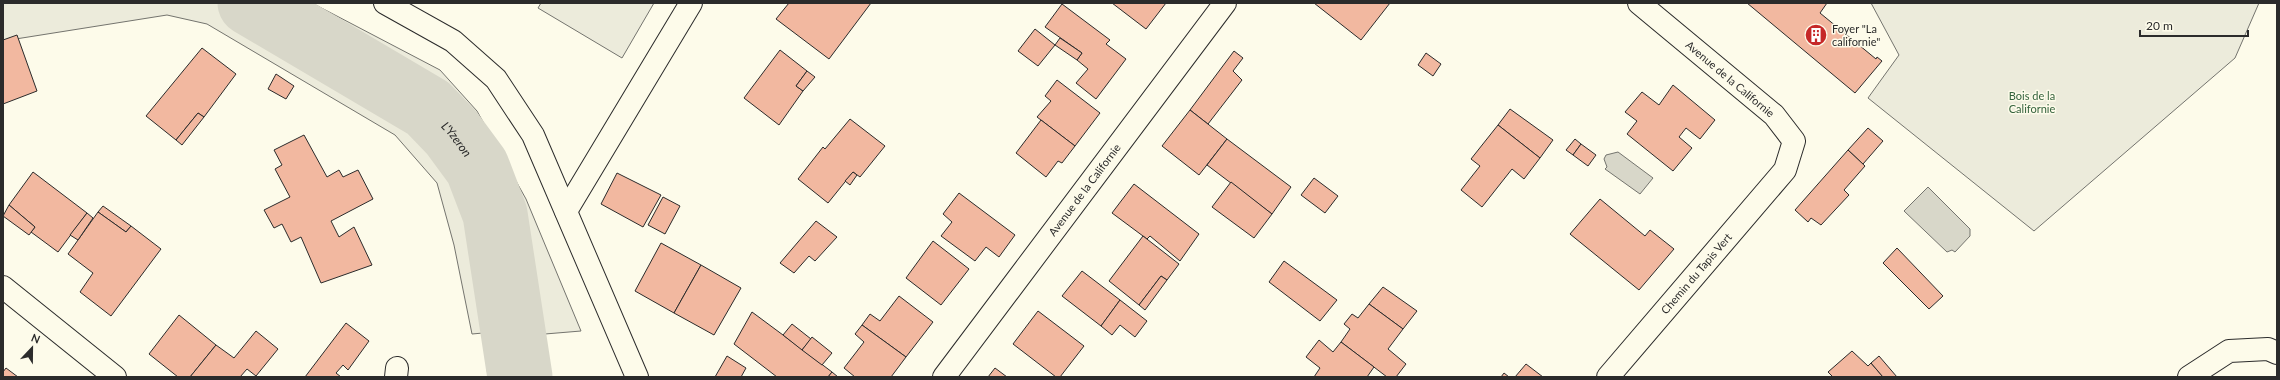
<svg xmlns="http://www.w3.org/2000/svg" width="2280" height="380" viewBox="0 0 2280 380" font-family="Lato,sans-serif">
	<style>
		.green { fill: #ecebdb; stroke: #74746e }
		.water { fill: #d8d7c9; stroke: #74746e }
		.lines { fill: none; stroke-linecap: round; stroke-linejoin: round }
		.river { stroke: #d8d7c9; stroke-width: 65 }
		.building { fill: #f2b8a0; stroke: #2b2b2b }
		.minor-casing { stroke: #2b2b2b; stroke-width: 24 }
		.major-casing { stroke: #2b2b2b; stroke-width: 24 }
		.minor { stroke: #fdfbea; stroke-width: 22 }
		.major { stroke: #fdfbea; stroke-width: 22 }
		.labels { text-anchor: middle; stroke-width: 3; stroke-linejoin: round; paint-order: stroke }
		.poi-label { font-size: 11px; fill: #2b2b2b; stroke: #fdfbea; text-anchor: start }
		.street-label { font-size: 11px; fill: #2b2b2b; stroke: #fdfbea }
		.park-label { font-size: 11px; fill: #34623c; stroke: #fdfbea }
		.water-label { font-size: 12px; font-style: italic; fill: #2b2b2b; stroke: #fdfbea }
	</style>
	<rect width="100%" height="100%" fill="#fdfbea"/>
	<!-- green -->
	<g class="green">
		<polygon points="3,3 312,3 440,70 477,111 526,199 581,331 545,334 551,377 488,377 483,333 472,334 454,245 437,183 395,135 207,24 167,15 3,41"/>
		<polygon points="541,3 654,3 622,58 538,8"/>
		<polygon points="1871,3 2259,3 2235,58 2034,231 1868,98 1899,55"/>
	</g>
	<!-- water -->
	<g class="water">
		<polygon points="1618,152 1653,178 1640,194 1605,169 1607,167 1604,159 1606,155"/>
		<polygon points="1928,187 1970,229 1970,236 1955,252 1952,250 1947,252 1904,211"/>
	</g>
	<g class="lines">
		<!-- river -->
		<path class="river" id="s1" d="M250 3 428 108 452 133 477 167 495 214 520 377"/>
	</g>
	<!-- building -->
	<g class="building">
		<polygon points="789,3 871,3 829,59 776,19"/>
		<polygon points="1112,3 1166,3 1146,29"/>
		<polygon points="1314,3 1390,3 1361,40"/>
		<polygon points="1747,3 1827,3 1820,13 1876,59 1877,57 1882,61 1855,93"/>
		<polygon points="1062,4 1110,40 1106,44 1126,59 1096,99 1076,83 1088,69 1077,60 1082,53 1045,27"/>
		<polygon points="1035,29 1055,45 1038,66 1018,51"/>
		<polygon points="17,35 37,91 3,104 3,40"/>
		<polygon points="1060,38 1082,53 1077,60 1055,45"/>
		<polygon points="202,48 236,74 204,117 198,113 176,140 146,116"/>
		<polygon points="780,50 807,71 796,86 803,91 779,125 744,98"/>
		<polygon points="1234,51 1243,58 1233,71 1242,80 1208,124 1190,110"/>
		<polygon points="1426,53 1441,64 1433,76 1418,65"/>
		<polygon points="807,71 815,77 803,91 796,86"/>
		<polygon points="276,74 294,86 286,99 268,89"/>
		<polygon points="1057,80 1100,113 1075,146 1037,117 1051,101 1045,96"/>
		<polygon points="1673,85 1715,120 1700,139 1686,128 1679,137 1692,148 1673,171 1627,134 1637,121 1625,112 1642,92 1659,105"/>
		<polygon points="1510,109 1553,140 1540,158 1498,125"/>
		<polygon points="1190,110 1227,139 1199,175 1162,146"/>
		<polygon points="198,113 204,117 182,145 176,140"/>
		<polygon points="850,119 885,146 860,177 853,172 828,203 798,179 823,147 825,149"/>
		<polygon points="1041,120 1075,146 1062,163 1058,161 1046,177 1016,153"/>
		<polygon points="1498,125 1540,158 1524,179 1512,169 1482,207 1461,190 1480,166 1471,159"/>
		<polygon points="1868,128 1883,141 1863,164 1848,150"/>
		<polygon points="304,135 327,177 339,170 343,177 358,170 373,199 331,221 339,237 354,227 372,265 321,283 301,237 291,242 282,224 274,228 264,210 290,197 275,169 282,165 274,150"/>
		<polygon points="1227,139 1291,187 1272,214 1207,165"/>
		<polygon points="1575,139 1581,144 1573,155 1566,150"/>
		<polygon points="1581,144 1596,155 1588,166 1573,155"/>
		<polygon points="1848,150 1865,166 1844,190 1849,195 1821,225 1811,218 1808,222 1795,210"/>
		<polygon points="33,172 87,213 58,252 31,232 35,227 9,205"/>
		<polygon points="853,172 857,175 850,185 845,181"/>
		<polygon points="617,173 661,195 643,227 601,204"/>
		<polygon points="1314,178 1338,196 1325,213 1301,195"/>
		<polygon points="1231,182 1272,214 1254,238 1212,207"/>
		<polygon points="1134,184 1199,234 1180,261 1150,236 1147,239 1112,213"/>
		<polygon points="959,193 1015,235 999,257 986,247 975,261 941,236 952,222 943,214"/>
		<polygon points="663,197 680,206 665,234 648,225"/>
		<polygon points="1600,199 1645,236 1650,230 1674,249 1639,290 1570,234"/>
		<polygon points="9,205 35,227 29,235 3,216"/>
		<polygon points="103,206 131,226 126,232 98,212"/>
		<polygon points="98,212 126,232 131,226 161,249 111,316 80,292 93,273 68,254"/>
		<polygon points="87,213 93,218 78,240 70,235"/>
		<polygon points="816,221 837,237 815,261 809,256 794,273 780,263"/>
		<polygon points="1143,236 1179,264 1167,280 1161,276 1139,305 1109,281"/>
		<polygon points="933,241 969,269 941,305 906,278"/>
		<polygon points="661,243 701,265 674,313 635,291"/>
		<polygon points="1897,248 1943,296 1929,309 1883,263"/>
		<polygon points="1284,261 1337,300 1320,321 1269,282"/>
		<polygon points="701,265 741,288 714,335 674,313"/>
		<polygon points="1082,271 1120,300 1101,326 1062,296"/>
		<polygon points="1161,276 1167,280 1145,310 1139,305"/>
		<polygon points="1383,287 1417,311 1403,329 1369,304"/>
		<polygon points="899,296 933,322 906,357 862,325 870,314 880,321"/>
		<polygon points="1120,300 1147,321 1135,337 1120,325 1112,335 1101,326"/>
		<polygon points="1369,304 1403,329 1388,349 1406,364 1396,377 1387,377 1341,342 1350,329 1344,324 1352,314 1358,318"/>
		<polygon points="1038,311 1084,346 1060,377 1056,377 1013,344"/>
		<polygon points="752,312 783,335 832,372 828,377 777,377 734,344"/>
		<polygon points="179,315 216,345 190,377 178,377 149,354"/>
		<polygon points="346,323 369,341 348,370 343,365 336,373 341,377 305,377"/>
		<polygon points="792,324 811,339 802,350 783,335"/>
		<polygon points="862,325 906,357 891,377 855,377 844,368 864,342 855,334"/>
		<polygon points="256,331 278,349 256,376 247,369 240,377 190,377 216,345 234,358"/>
		<polygon points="812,337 832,353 822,365 802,350"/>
		<polygon points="1319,340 1333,352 1341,342 1374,367 1367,377 1314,377 1320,368 1306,357"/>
		<polygon points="1852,351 1868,366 1871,363 1883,377 1833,377 1828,372"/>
		<polygon points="727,356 746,368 741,377 715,377"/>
		<polygon points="1879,356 1897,377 1883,377 1871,363"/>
		<polygon points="1526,364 1543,377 1515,377"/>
		<polygon points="6,368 18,377 3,377 3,372"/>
		<polygon points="995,368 1007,377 988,377"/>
		<polygon points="832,372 838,377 828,377"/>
		<polygon points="1504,373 1509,377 1501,377"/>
	</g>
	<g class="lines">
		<!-- minor casing -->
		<g class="minor-casing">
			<g id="minor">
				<polyline points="566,211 691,3"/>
				<polyline points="3,287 115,377"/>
				<polyline points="396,377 397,368"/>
				<path id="s2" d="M944 377 1225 3"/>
				<path id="s3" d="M1608 377 1785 170 1794 141 1774 115 1639 3"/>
				<polyline points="2189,377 2229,351 2268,349 2277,353"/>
			</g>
		</g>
		<!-- major casing -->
		<g class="major-casing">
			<polyline id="major" points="385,3 453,41 496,79 533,135 637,377"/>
		</g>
		<!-- minor -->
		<use href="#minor" class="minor"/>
		<!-- major -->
		<use href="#major" class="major"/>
	</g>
	<!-- icons -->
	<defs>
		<g id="building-disc" transform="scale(1.15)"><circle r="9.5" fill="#c62828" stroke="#fdfbea"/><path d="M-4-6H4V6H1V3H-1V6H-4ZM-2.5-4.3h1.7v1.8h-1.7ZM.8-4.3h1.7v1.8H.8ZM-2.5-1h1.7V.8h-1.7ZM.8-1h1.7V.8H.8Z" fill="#fff"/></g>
	</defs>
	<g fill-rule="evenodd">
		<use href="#building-disc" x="1816" y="35"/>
	</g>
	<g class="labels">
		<!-- poi labels -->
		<g class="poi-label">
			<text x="1832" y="33">Foyer "La<tspan x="1832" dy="13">californie"</tspan></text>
		</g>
		<!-- street labels -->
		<g class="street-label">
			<text transform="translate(1730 79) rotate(40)" y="4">Avenue de la Californie</text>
			<text dy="4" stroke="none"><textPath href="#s2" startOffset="234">Avenue de la Californie</textPath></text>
			<text dy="4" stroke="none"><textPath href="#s3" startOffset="136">Chemin du Tapis Vert</textPath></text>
		</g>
		<!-- park labels -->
		<g class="park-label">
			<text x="2032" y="100">Bois de la<tspan x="2032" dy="13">Californie</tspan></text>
		</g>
		<!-- water labels -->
		<g class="water-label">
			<text dy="4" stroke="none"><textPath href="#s1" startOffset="249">L'Yzeron</textPath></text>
		</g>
	</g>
	<!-- border -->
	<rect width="2280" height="380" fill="none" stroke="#2b2b2b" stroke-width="8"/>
	<!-- north arrow -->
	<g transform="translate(32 348) rotate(22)" stroke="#fdfbea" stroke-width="3" paint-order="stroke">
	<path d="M0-3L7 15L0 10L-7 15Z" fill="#2b2b2b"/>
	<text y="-6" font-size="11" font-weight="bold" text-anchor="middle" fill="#2b2b2b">N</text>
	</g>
	<!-- scale -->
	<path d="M2140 30v6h108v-6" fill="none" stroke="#2b2b2b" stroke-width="2"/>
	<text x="2146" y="30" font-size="12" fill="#2b2b2b" stroke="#fdfbea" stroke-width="3" paint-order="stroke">20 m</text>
</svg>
